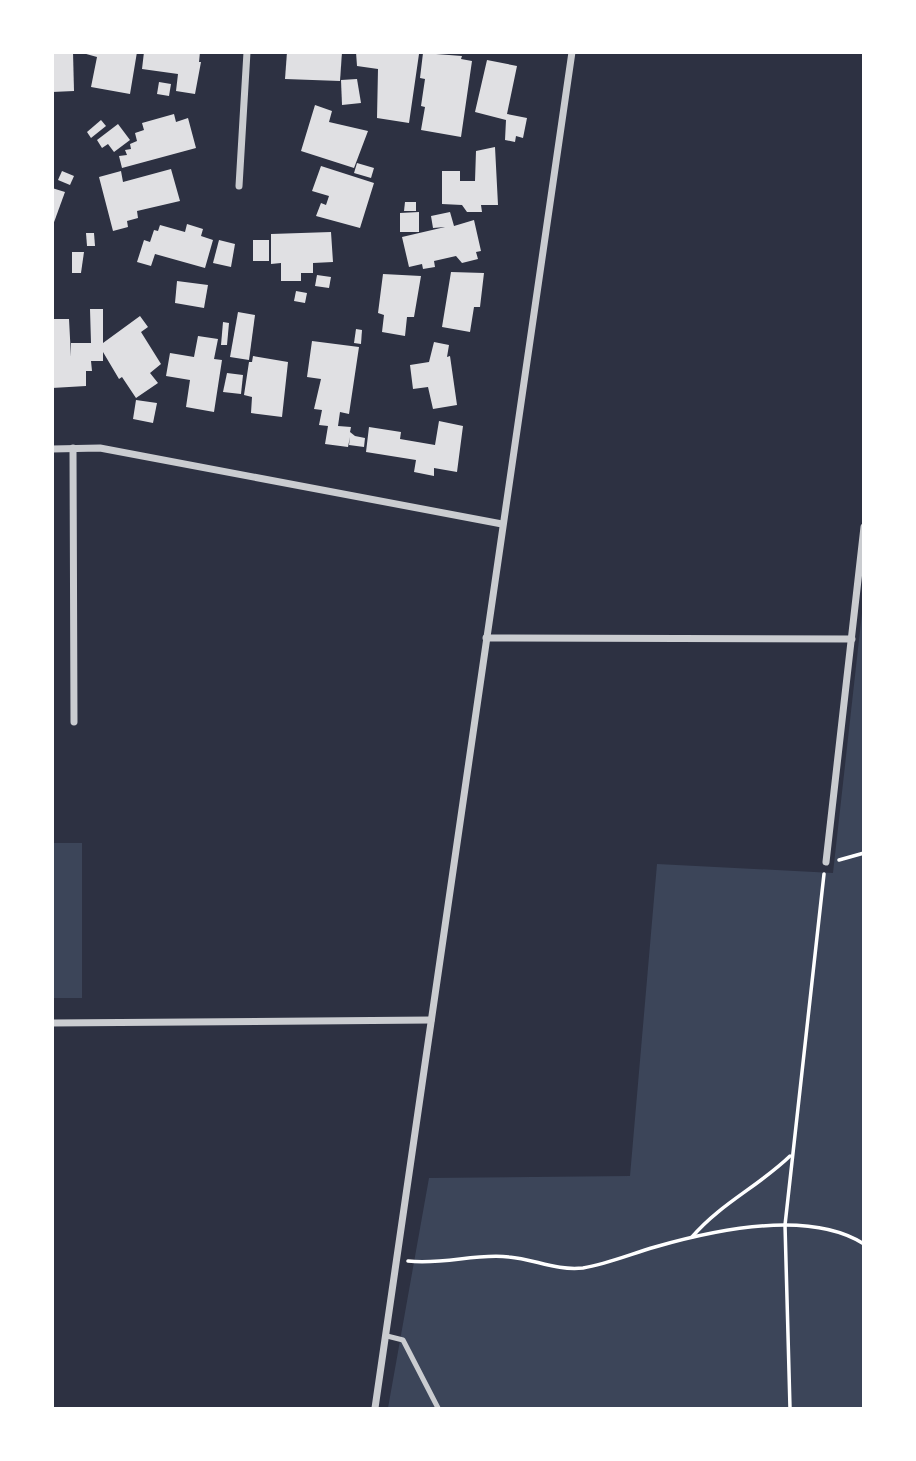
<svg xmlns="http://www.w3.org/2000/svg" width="916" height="1461" viewBox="0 0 916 1461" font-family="'Times New Roman',serif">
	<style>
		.green { fill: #3c4559 }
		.building { fill: #e0e0e3 }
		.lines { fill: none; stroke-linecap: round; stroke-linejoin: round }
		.path { stroke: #fff; stroke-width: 3.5 }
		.service { stroke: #caccd0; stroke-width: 5 }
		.minor { stroke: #caccd0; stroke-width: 7 }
	</style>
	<rect width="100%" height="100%" fill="#2d3142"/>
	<!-- green -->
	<g class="green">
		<polygon points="863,604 863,1408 388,1408 429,1178 630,1176 657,864 833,873"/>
		<rect x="53" y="843" width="29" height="155"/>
	</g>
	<!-- building -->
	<g class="building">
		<polygon points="52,52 73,52 74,91 52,92"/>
		<polygon points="79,52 137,52 130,94 91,87 97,57"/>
		<polygon points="144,52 200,52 199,62 201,62 195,94 176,91 178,74 142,69"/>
		<polygon points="287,52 342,52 340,81 285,79"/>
		<polygon points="356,52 419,54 409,123 377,118 378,69 357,66"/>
		<polygon points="423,53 462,56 461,59 472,61 461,137 421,130 425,107 421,106 425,79 420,78"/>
		<polygon points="487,60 517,66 507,114 527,118 523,138 516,136 515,142 505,140 506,120 475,112"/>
		<polygon points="357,79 361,103 342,105 341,80"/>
		<polygon points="159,82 171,84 169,96 157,94"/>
		<polygon points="315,105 332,111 329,122 368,131 354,168 301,151"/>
		<polygon points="174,114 176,122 188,118 196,148 122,168 119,156 127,155 125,150 131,149 130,144 137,141 135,133 144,130 142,123"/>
		<polygon points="101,120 106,126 91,138 87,132"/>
		<polygon points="118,124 130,140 114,152 108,144 102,148 97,140"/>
		<polygon points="495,147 498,205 481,205 482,212 467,212 462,205 442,204 442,171 460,171 460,181 475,181 476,151"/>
		<polygon points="357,163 374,168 371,178 354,173"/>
		<polygon points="321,166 374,183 360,228 316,216 321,203 326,205 329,196 312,191"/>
		<polygon points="171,169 180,201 137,211 138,218 127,221 128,227 113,231 99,177 121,171 123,182"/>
		<polygon points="62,171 74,176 70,185 58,180"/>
		<polygon points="52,188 65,192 53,225 52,225"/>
		<polygon points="405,202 416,202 416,211 404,211"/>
		<polygon points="419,212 419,232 400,232 400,213"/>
		<polygon points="450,212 454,226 474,220 481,251 476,252 478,259 462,263 456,256 434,261 435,267 423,269 422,264 409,267 402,237 445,227 433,228 431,216"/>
		<polygon points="187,224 203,229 201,236 213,240 205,268 155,254 151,266 137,262 144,240 150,242 154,230 158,231 160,225 185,232"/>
		<polygon points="331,232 333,262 313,263 313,273 301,273 301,281 281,281 281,263 271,264 271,234"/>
		<polygon points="86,233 94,233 95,246 87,246"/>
		<polygon points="219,240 235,244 231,267 213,263"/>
		<rect x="253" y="240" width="16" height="21"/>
		<polygon points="72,252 84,252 81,273 72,273"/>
		<polygon points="451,272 484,273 480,307 474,307 470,332 442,327"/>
		<polygon points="383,274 421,276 414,317 407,317 405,336 382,332 384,315 378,313"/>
		<polygon points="317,275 331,277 329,288 315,286"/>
		<polygon points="177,281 208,285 204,308 175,303"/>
		<polygon points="296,291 307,293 305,303 294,301"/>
		<polygon points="90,309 103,309 103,343 140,316 148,327 141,332 161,364 150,373 158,383 136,398 122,377 119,379 103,352 103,361 91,361 92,371 86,371 86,386 52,388 52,319 69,319 71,357 71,343 91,343"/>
		<polygon points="238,312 255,315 249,360 230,357"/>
		<polygon points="223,322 229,323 227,345 221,345"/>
		<polygon points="356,329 362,330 361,344 354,343"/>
		<polygon points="198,336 218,339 214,359 222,360 214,412 186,407 190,380 166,376 170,353 194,357"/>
		<polygon points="312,341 359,347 349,414 340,412 338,426 351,427 350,432 355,436 365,438 364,447 349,445 350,437 348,447 325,444 328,426 319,425 322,410 314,409 321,379 307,377"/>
		<polygon points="434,342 449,345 447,357 450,356 457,405 433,409 428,387 413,389 410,365 429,362"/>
		<polygon points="253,356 288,362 282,417 251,413 252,397 244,395 249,362 252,362"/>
		<polygon points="227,373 243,375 241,394 223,392"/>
		<polygon points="136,400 157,403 153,423 133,419"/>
		<polygon points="439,421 463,426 457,472 434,468 434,476 414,472 416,460 366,452 369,427 401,432 400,439 435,445"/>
	</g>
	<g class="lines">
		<!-- path -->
		<g class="path">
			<polyline points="839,860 864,853"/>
			<path d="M692 1237C720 1204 759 1186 790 1156"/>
			<path d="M408 1261C445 1265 475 1253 509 1257 534 1259 556 1271 583 1268 607 1264 631 1254 655 1247 714 1230 809 1209 864 1244"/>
			<polyline points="790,1408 785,1225 824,874"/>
		</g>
		<!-- service -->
		<polyline class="service" points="387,1336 403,1340 438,1408"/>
		<!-- minor -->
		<g class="minor">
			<polyline points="239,186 247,52"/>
			<polyline points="73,448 74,722"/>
			<polyline points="52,449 100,448 502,524"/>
			<polyline points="486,638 852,639"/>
			<polyline points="826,862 864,527"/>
			<polyline points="52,1023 431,1020"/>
			<polyline points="375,1408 572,52"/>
		</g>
	</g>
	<!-- border -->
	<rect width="916" height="1461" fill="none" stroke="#ffffff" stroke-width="108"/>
</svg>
